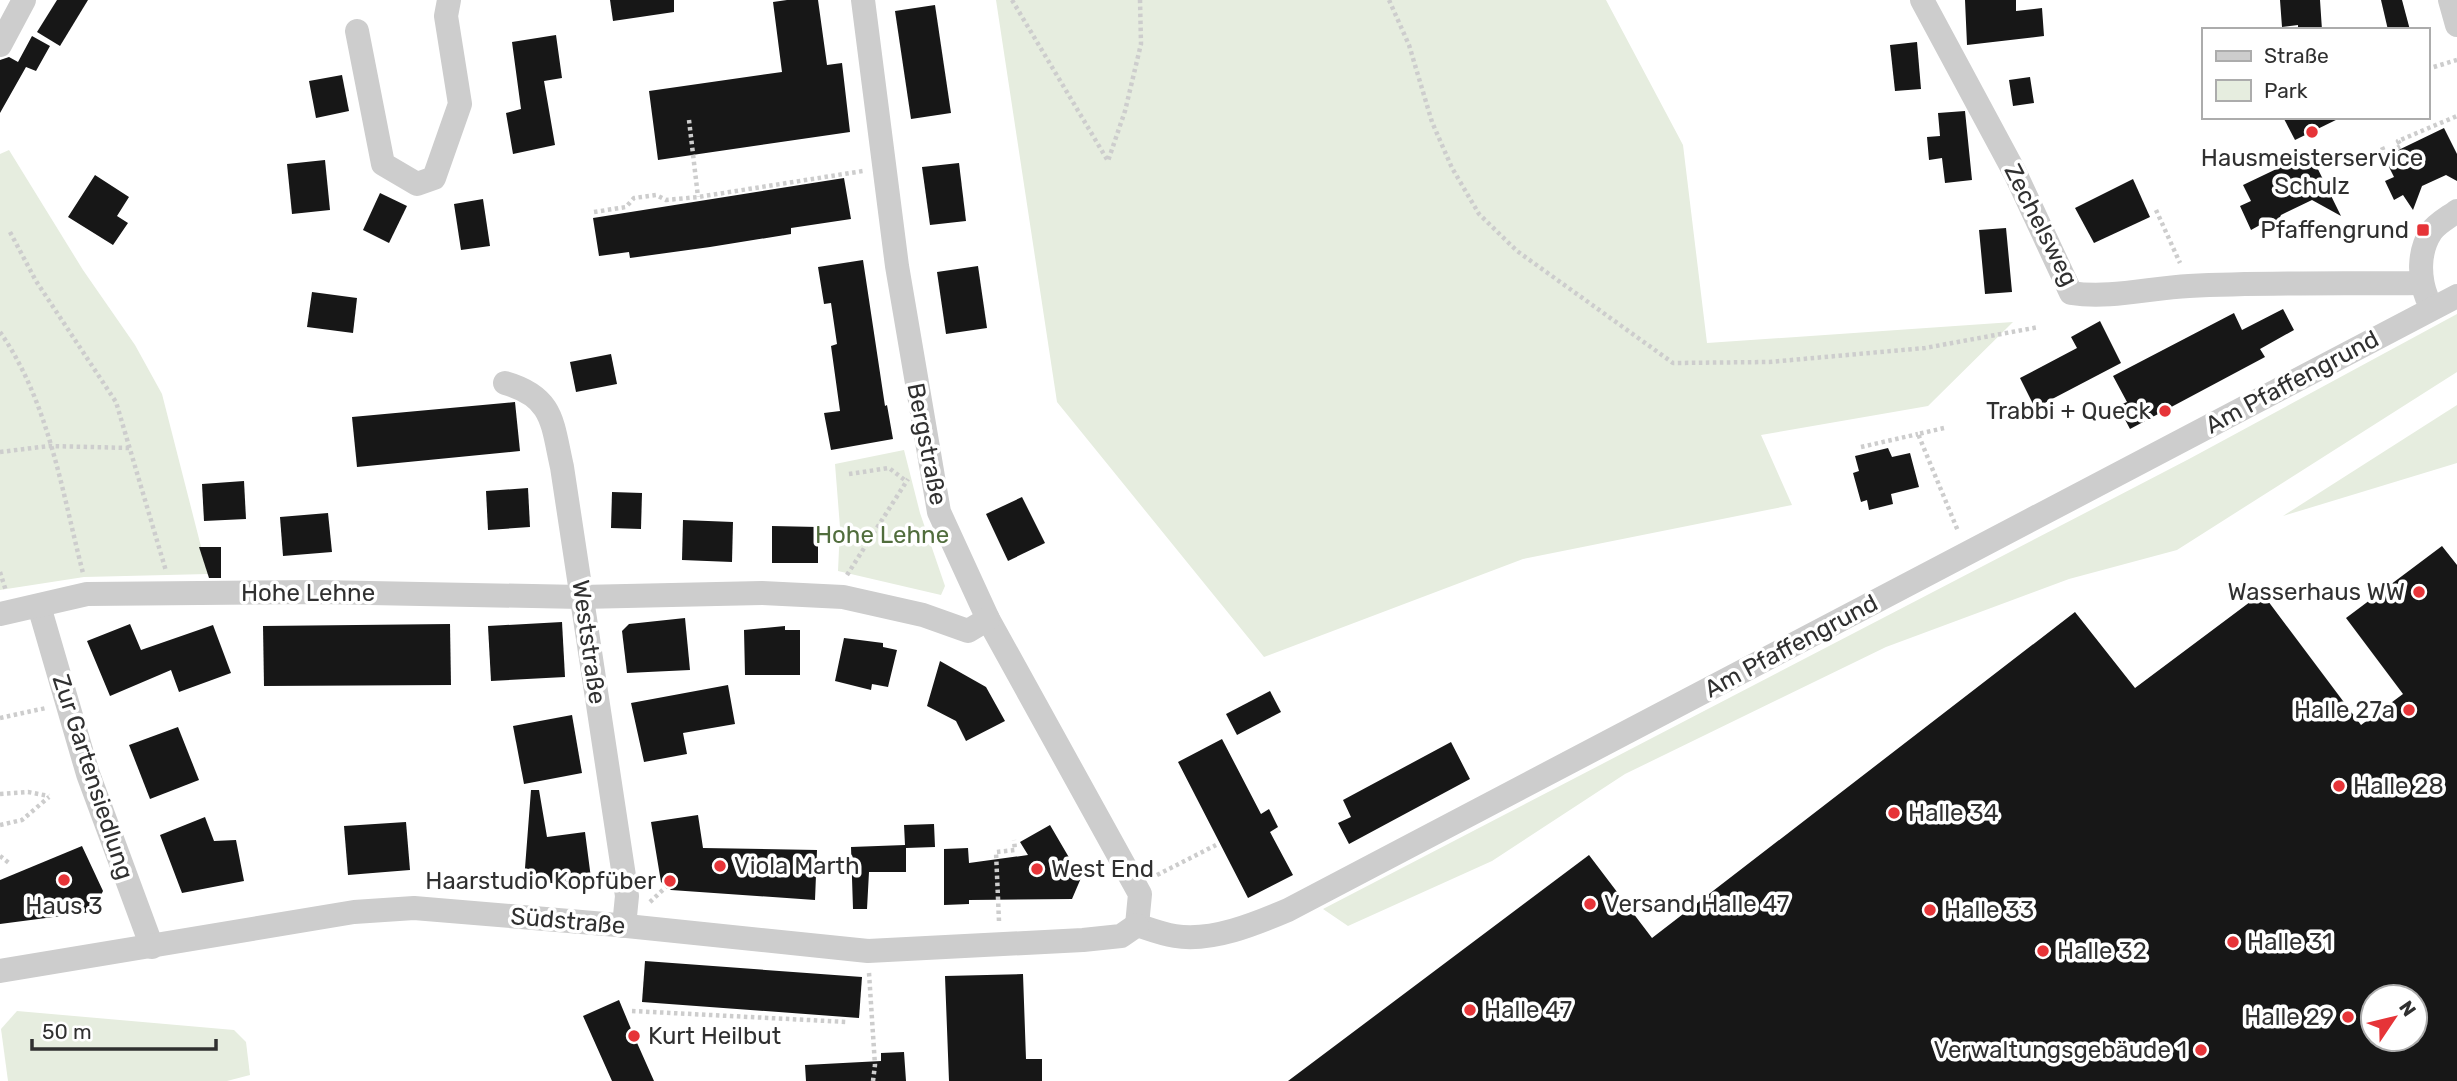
<svg xmlns="http://www.w3.org/2000/svg" width="2457" height="1081" viewBox="0 0 2457 1081" font-family="Rubik,sans-serif">
	<style>
		.green { fill: #e6eddf }
		.building { fill: #171717; fill-rule: evenodd }
		.lines { fill: none; stroke-linecap: round; stroke-linejoin: round }
		.path { stroke: #cdcdcd; stroke-width: 4.5; stroke-dasharray: 3.5 3.5; stroke-linecap: butt }
		.minor { stroke: #cdcdcd; stroke-width: 24 }
		.poi-dot { fill: #e63438; stroke: #fff; stroke-width: 2.5 }
		.labels { text-anchor: middle; stroke-width: 7; stroke-linejoin: round; paint-order: stroke }
		.poi-label { font-size: 24px; fill: #303030; stroke: #fff; text-anchor: start }
		.street-label { font-size: 24px; fill: #303030; stroke: #fff }
		.park-label { font-size: 24px; fill: #516d3d; stroke: #fff }
	</style>
	<rect width="100%" height="100%" fill="#fff"/>
	<!-- green -->
	<g class="green">
		<polygon points="996,0 1606,0 1683,145 1707,343 2013,322 1928,406 1761,435 1792,505 1523,559 1264,657 1057,402"/>
		<polygon points="9,150 83,270 135,345 162,394 208,574 84,577 0,590 0,154"/>
		<polygon points="2457,314 2457,372 2177,550 2069,579 1886,647 1625,774 1492,861 1348,926 1323,909 2189,459"/>
		<polygon points="2457,405 2457,463 2283,516"/>
		<polygon points="904,450 920,513 945,586 941,595 838,571 840,527 835,464"/>
		<polygon points="17,1011 234,1030 246,1042 250,1075 227,1081 8,1081 1,1029"/>
	</g>
	<!-- building -->
	<g class="building">
		<polygon points="57,0 88,0 60,46 37,32"/>
		<polygon points="610,0 674,0 674,12 613,21"/>
		<polygon points="787,0 818,0 827,65 842,63 850,132 658,160 649,91 782,72 773,2"/>
		<polygon points="1965,0 2016,0 2016,11 2042,8 2044,36 1967,45"/>
		<polygon points="2280,0 2320,0 2322,30 2298,30 2298,25 2282,27"/>
		<polygon points="2381,0 2402,0 2410,30 2388,30"/>
		<polygon points="935,5 951,113 911,119 895,11"/>
		<polygon points="556,35 562,78 544,81 555,145 513,154 506,113 521,109 512,42"/>
		<polygon points="32,36 50,46 36,71 26,67 0,113 0,60 9,57 18,62"/>
		<polygon points="1917,42 1921,89 1895,91 1890,45"/>
		<polygon points="342,75 349,111 316,118 309,81"/>
		<polygon points="2030,77 2034,103 2013,106 2009,80"/>
		<polygon points="1965,111 1972,180 1945,183 1942,158 1929,160 1927,137 1940,136 1938,113"/>
		<polygon points="2283,117 2342,117 2295,140"/>
		<polygon points="2444,128 2457,154 2457,181 2446,175 2422,186 2413,210 2403,195 2394,200 2385,181 2394,177 2384,157"/>
		<polygon points="2310,153 2341,216 2312,200 2281,215 2276,226 2269,230 2260,225 2251,230 2240,206 2251,201 2243,185"/>
		<polygon points="325,160 330,210 292,214 287,164"/>
		<polygon points="959,163 966,221 930,225 922,167"/>
		<polygon points="95,175 129,197 117,216 128,223 113,245 68,217"/>
		<polygon points="844,178 851,219 791,228 791,234 710,247 630,258 629,252 599,256 593,218"/>
		<polygon points="2133,179 2150,217 2094,243 2075,208"/>
		<polygon points="380,193 407,206 389,243 363,230"/>
		<polygon points="483,199 490,246 461,250 454,204"/>
		<polygon points="2006,228 2012,292 1985,294 1979,230"/>
		<polygon points="863,260 885,406 887,405 893,439 831,450 824,413 840,411 831,346 837,344 831,303 824,304 818,267"/>
		<polygon points="978,266 987,328 946,334 937,272"/>
		<polygon points="312,292 357,298 353,333 307,327"/>
		<polygon points="2283,309 2294,330 2260,349 2265,357 2130,429 2118,406 2127,402 2113,376 2234,313 2242,330"/>
		<polygon points="2100,321 2121,363 2035,408 2020,378 2077,348 2071,337"/>
		<polygon points="611,354 617,384 576,392 570,362"/>
		<polygon points="515,402 520,451 357,467 352,417"/>
		<polygon points="1888,448 1892,457 1910,453 1919,487 1891,494 1893,504 1869,510 1867,500 1861,502 1853,473 1859,471 1855,456"/>
		<polygon points="244,481 246,519 204,521 202,484"/>
		<polygon points="528,488 530,527 488,530 486,491"/>
		<polygon points="612,492 642,493 641,529 611,528"/>
		<polygon points="1022,497 1045,543 1008,561 986,514"/>
		<polygon points="328,513 332,552 283,556 280,517"/>
		<polygon points="683,520 733,522 732,562 682,560"/>
		<polygon points="772,526 818,527 818,563 772,563"/>
		<path d="M2442 546 2457 565V1081H1288L1589 855 1652 938 2075 612 2135 688 2262 593 2361 725 2403 694 2346 618ZM2373 997H2415V1039H2373Z"/>
		<polygon points="199,547 221,547 221,578 209,578"/>
		<polygon points="685,618 690,670 627,673 622,631 629,624"/>
		<polygon points="562,622 565,677 491,681 488,626"/>
		<polygon points="130,624 141,650 213,625 231,673 179,692 171,670 110,696 87,641"/>
		<polygon points="450,624 451,685 264,686 263,626"/>
		<polygon points="785,626 785,630 800,630 800,675 745,675 744,630"/>
		<polygon points="844,638 883,643 883,647 897,650 888,687 872,684 871,690 835,681"/>
		<polygon points="940,661 986,687 1005,721 966,741 956,721 927,706"/>
		<polygon points="728,685 735,724 683,733 687,754 644,762 631,703"/>
		<polygon points="1270,691 1281,712 1237,735 1226,714"/>
		<polygon points="572,715 582,773 524,784 513,726"/>
		<polygon points="178,727 199,780 150,799 129,745"/>
		<polygon points="1222,739 1261,814 1269,809 1278,827 1270,832 1293,875 1248,898 1178,762"/>
		<polygon points="1451,742 1470,779 1349,844 1338,823 1351,817 1343,800"/>
		<polygon points="531,790 539,790 547,837 585,832 592,886 524,881"/>
		<polygon points="698,815 703,848 817,850 815,900 671,890 661,882 651,822"/>
		<polygon points="205,817 214,841 236,840 244,881 182,893 160,835"/>
		<polygon points="406,822 410,870 348,875 344,826"/>
		<polygon points="934,824 935,847 906,848 906,872 869,872 867,909 853,909 851,847 905,845 904,825"/>
		<polygon points="1050,825 1081,878 1072,899 969,900 969,904 944,905 944,849 968,848 969,863 1028,855 1020,842"/>
		<polygon points="82,846 103,891 92,912 0,924 0,880"/>
		<polygon points="645,961 862,977 859,1018 642,1002"/>
		<polygon points="1023,974 1026,1059 1042,1059 1042,1081 949,1081 945,976"/>
		<polygon points="619,1000 634,1036 654,1081 612,1081 583,1016"/>
		<polygon points="904,1052 906,1081 806,1081 805,1065 881,1061 881,1053"/>
	</g>
	<g class="lines">
		<!-- path -->
		<g class="path">
			<polyline points="1012,0 1108,161 1125,111 1141,44 1140,0"/>
			<polyline points="1389,0 1409,45 1432,122 1452,168 1479,214 1517,251 1673,363 1769,362 1925,348 2039,327"/>
			<polyline points="2427,69 2457,60"/>
			<polyline points="689,120 698,197"/>
			<polyline points="2382,147 2385,154 2401,146 2398,141 2457,116"/>
			<polyline points="2156,210 2180,263"/>
			<polyline points="594,212 626,207 634,198 656,195 666,200 698,197 863,171"/>
			<polyline points="10,232 36,281 116,402 166,571"/>
			<path d="M0 332C49 402 62 492 83 573"/>
			<polyline points="1944,428 1918,434 1958,531"/>
			<polyline points="1861,447 1918,434"/>
			<polyline points="0,452 49,446 130,448"/>
			<polyline points="849,474 889,468 906,481"/>
			<polyline points="0,572 6,591"/>
			<polyline points="847,575 908,479"/>
			<polyline points="0,718 46,708"/>
			<polyline points="0,794 28,792 49,796"/>
			<polyline points="0,825 22,820 49,797"/>
			<polyline points="0,856 9,863"/>
			<polyline points="1157,875 1216,845"/>
			<polyline points="650,902 667,886"/>
			<polyline points="999,921 996,852 1015,850 1014,840"/>
			<polyline points="869,973 875,1065 873,1081"/>
			<polyline points="632,1011 847,1022"/>
		</g>
		<!-- minor -->
		<g class="minor">
			<polyline points="863,0 897,266 939,512 988,619 1140,894 1137,925"/>
			<path d="M1922 0 2015 173 2071 293C2110 299 2150 288 2189 286 2267 282 2344 284 2421 283"/>
			<polyline points="2450,0 2457,25"/>
			<polyline points="357,31 383,164 417,184 434,178 460,104 446,16 449,0"/>
			<polyline points="0,45 24,0"/>
			<path d="M2427 298C2419 278 2418 252 2431 232 2436 224 2449 217 2457 211"/>
			<path d="M505 383C554 397 552 423 562 467L627 896 624 926"/>
			<polyline points="39,606 88,774 152,947"/>
			<polyline points="0,614 87,594 318,592 581,597 762,593 843,597 923,615 968,631 988,619"/>
			<path d="M1137 925C1149 929 1162 934 1175 936 1212 942 1255 924 1288 910L2457 296"/>
			<polyline points="0,971 354,912 414,908 617,925 868,951 1083,940 1121,936 1137,925"/>
		</g>
	</g>
	<!-- markers -->
	<g class="poi-dot">
		<circle cx="2312" cy="132" r="7"/>
		<rect x="2416" y="223" width="14" height="14" rx="3.5"/>
		<circle cx="2165" cy="411" r="7"/>
		<circle cx="2419" cy="592" r="7"/>
		<circle cx="2409" cy="710" r="7"/>
		<circle cx="2339" cy="786" r="7"/>
		<circle cx="1894" cy="813" r="7"/>
		<circle cx="720" cy="866" r="7"/>
		<circle cx="1037" cy="869" r="7"/>
		<circle cx="64" cy="880" r="7"/>
		<circle cx="670" cy="881" r="7"/>
		<circle cx="1590" cy="904" r="7"/>
		<circle cx="1930" cy="910" r="7"/>
		<circle cx="2233" cy="942" r="7"/>
		<circle cx="2043" cy="951" r="7"/>
		<circle cx="1470" cy="1010" r="7"/>
		<circle cx="2348" cy="1017" r="7"/>
		<circle cx="634" cy="1036" r="7"/>
		<circle cx="2201" cy="1050" r="7"/>
	</g>
	<g class="labels">
		<!-- poi labels -->
		<g class="poi-label">
			<text x="2312" y="166" text-anchor="middle">Hausmeisterservice<tspan x="2312" dy="28">Schulz</tspan></text>
			<text x="2409" y="238" text-anchor="end">Pfaffengrund</text>
			<text x="2151" y="419" text-anchor="end">Trabbi + Queck</text>
			<text x="2405" y="600" text-anchor="end">Wasserhaus WW</text>
			<text x="2395" y="718" text-anchor="end">Halle 27a</text>
			<text x="2353" y="794">Halle 28</text>
			<text x="1908" y="821">Halle 34</text>
			<text x="734" y="874">Viola Marth</text>
			<text x="1051" y="877">West End</text>
			<text x="656" y="889" text-anchor="end">Haarstudio Kopfüber</text>
			<text x="1604" y="912">Versand Halle 47</text>
			<text x="64" y="914" text-anchor="middle">Haus 3</text>
			<text x="1944" y="918">Halle 33</text>
			<text x="2247" y="950">Halle 31</text>
			<text x="2057" y="959">Halle 32</text>
			<text x="1484" y="1018">Halle 47</text>
			<text x="2334" y="1025" text-anchor="end">Halle 29</text>
			<text x="648" y="1044">Kurt Heilbut</text>
			<text x="2187" y="1058" text-anchor="end">Verwaltungsgebäude 1</text>
		</g>
		<!-- street labels -->
		<g class="street-label">
			<text transform="translate(2041 225) rotate(63)" y="8">Zechelsweg</text>
			<text transform="translate(2292 382) rotate(-28)" y="8">Am Pfaffengrund</text>
			<text transform="translate(927 444) rotate(79)" y="8">Bergstraße</text>
			<text x="308" y="601">Hohe Lehne</text>
			<text transform="translate(589 642) rotate(82)" y="8">Weststraße</text>
			<text transform="translate(1791 646) rotate(-28)" y="8">Am Pfaffengrund</text>
			<text transform="translate(93 777) rotate(72)" y="8">Zur Gartensiedlung</text>
			<text transform="translate(568 921) rotate(5)" y="8">Südstraße</text>
		</g>
		<!-- park labels -->
		<g class="park-label">
			<text x="882" y="543">Hohe Lehne</text>
		</g>
	</g>
	<!-- legend -->
	<rect x="2202" y="28" width="228" height="91" fill="#ffffff" stroke="#acacac" stroke-width="2"/>
	<rect x="2216" y="51" width="35" height="10" fill="#cdcdcd" stroke="#acacac" stroke-width="2"/>
	<text x="2264" y="63" font-size="21" fill="#303030">Straße</text>
	<rect x="2216" y="80" width="35" height="21" fill="#e6eddf" stroke="#acacac" stroke-width="2"/>
	<text x="2264" y="98" font-size="21" fill="#303030">Park</text>
	<!-- north arrow -->
	<g transform="translate(2394 1018) rotate(55)"><circle r="33" fill="#ffffff" stroke="#acacac" stroke-width="2"/>
	<path d="M0-5L12 26L0 18L-12 26Z" fill="#e63438"/>
	<text y="-10" font-size="19" font-weight="bold" text-anchor="middle" fill="#303030">N</text>
	</g>
	<!-- scale -->
	<path d="M32 1039v10h184v-10" fill="none" stroke="#303030" stroke-width="3.5"/>
	<text x="42" y="1039" font-size="21" fill="#303030" stroke="#ffffff" stroke-width="5" paint-order="stroke">50 m</text>
</svg>
